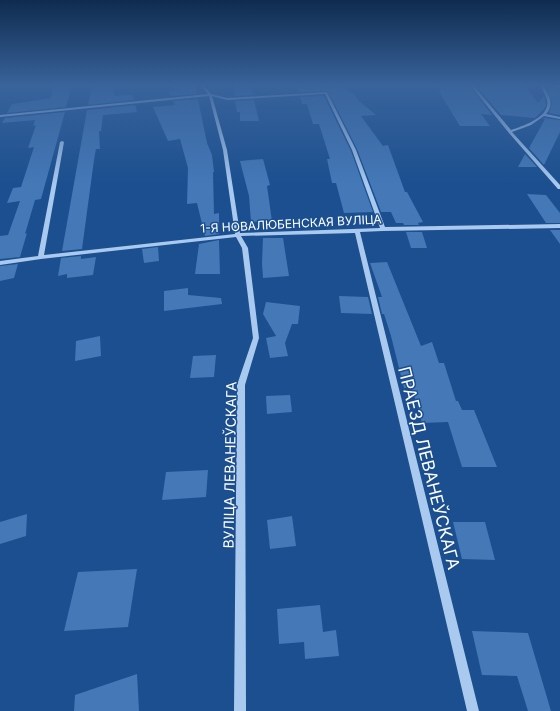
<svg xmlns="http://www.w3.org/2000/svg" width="560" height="711" viewBox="0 0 560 711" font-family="Inter,sans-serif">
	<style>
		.building { fill: #4478b7 }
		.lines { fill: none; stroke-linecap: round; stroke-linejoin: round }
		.minor { fill: #a9c9ee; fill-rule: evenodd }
		.labels { text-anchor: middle; stroke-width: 3; stroke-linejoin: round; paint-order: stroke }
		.far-street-label { font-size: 12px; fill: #fff; stroke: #1b4f8f }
		.street-label { font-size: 14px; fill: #fff; stroke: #1b4f8f }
		.near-street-label { font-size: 17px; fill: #fff; stroke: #1b4f8f }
	</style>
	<rect width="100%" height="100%" fill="#1b4f8f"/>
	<!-- building -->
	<g class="building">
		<polygon points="53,85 72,85 66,107 7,113 12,104 51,98"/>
		<polygon points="92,85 112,85 115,96 132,94 134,100 88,105"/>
		<polygon points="173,85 195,85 197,94 171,96 169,91 175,91"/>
		<polygon points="233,85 251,85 253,95 235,96"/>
		<polygon points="297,85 321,85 325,89 343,87 350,93 354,93 358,100 376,115 361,116 383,146 388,145 405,192 407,192 423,222 418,223 419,225 404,225 403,223 396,223 391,212 381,212 357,149 328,91 299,92"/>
		<polygon points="437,85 469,85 492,115 481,114 490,126 460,126 438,90 440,90"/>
		<polygon points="475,85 524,85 538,103 544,96 546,106 543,110 535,118 501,115"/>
		<polygon points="550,88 560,89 560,115 549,113 552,103 548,90"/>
		<polygon points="324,96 351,151 373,212 344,213 336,183 332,183 327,159 330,159 319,124 313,124 307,104 302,104 300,97"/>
		<polygon points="198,99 207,143 212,155 214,172 213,172 214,214 219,213 219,234 205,236 197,203 187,204 188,168 180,139 168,141 153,107 175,105 173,101"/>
		<polygon points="254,100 259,121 240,121 240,112 237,112 235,101"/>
		<polygon points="135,105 137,112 103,115 101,131 99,131 100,149 96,149 94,160 82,249 62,251 87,110"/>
		<polygon points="65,112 41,199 35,200 25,234 27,233 20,257 0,259 0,236 8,235 20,201 7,203 13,188 21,187 34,147 28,148 36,125 33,126 35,120 2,123 5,118"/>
		<polygon points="544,118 560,120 560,132 544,165 529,148 545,119 542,119"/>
		<polygon points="525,154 537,167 518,167"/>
		<polygon points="263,159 270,185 267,186 272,221 251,222 249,196 240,161"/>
		<polygon points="527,194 546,195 560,213 560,223 546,223"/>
		<polygon points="550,230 560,230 560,244"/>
		<polygon points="406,232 422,232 427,248 411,248"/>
		<polygon points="263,238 283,238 289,276 263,278 262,263"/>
		<polygon points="219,240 220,274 195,274 199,244"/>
		<polygon points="158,247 159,261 144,263 142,249"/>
		<polygon points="81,256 81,259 96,257 93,275 67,278 67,274 58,276 61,258"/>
		<polygon points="387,262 421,346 432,342 439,363 444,363 456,401 458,401 462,410 474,410 497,467 462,467 448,422 422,423 412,388 404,388 391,336 384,314 382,314 378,297 382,297 370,263"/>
		<polygon points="18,264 14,278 0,281 0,266"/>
		<polygon points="188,288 188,295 221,298 222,304 164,311 164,291"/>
		<polygon points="339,296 368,297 372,314 341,313"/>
		<polygon points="266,302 300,306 298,324 292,324 285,343 288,356 270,358 266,338 276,336 263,314"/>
		<polygon points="100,336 101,356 75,361 76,341"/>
		<polygon points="216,355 214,377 190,378 193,356"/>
		<polygon points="290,395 292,412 267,414 266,396"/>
		<polygon points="208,470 206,497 162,500 166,472"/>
		<polygon points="27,514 26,536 0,544 0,522"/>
		<polygon points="292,516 296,546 270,549 267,520"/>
		<polygon points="453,522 485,522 495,560 462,559"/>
		<polygon points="137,569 128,627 64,631 78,572"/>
		<polygon points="320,605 323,632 336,630 339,656 305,659 304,642 279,644 277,609"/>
		<polygon points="472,631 528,633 551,711 528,711 517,676 482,675"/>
		<polygon points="137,674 139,711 74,711 75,695"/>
	</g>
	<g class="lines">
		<!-- minor -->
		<g class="minor">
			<path d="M200 85H203L211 94 227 98 327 92 356 150 385 227 560 224V228L383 231 360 232 479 711H467L355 233 241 236 248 248 259 338 245 385 246 711H234L237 385 253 338 242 248 236 237 41 259 0 265V261L38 256 60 142 62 141 64 142 44 255 235 234 223 150 209 96 0 117V115L208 94ZM325 94 352 150 380 228 240 233 227 150 212 96 227 100Z"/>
			<path d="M470 85H473L511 130C523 126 551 117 547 100 546 95 542 90 540 85H543C549 95 555 104 546 114L560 117V119L544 116 531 125 512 132 560 185V189H558L509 133Z"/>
			<polygon points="547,85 560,86 560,88 548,86"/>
		</g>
	</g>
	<!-- sky -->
	<linearGradient id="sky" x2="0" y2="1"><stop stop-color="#0f2b4f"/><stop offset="0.46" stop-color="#39639b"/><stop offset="1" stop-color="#39639b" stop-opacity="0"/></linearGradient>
	<rect width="560" height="185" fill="url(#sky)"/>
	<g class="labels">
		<!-- far-street labels -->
		<g class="far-street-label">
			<text transform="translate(291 224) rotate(-3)" y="4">1-Я НОВАЛЮБЕНСКАЯ ВУЛІЦА</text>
		</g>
		<!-- street labels -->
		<g class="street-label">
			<text transform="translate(230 465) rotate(-89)" y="5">ВУЛІЦА ЛЕВАНЕЎСКАГА</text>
		</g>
		<!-- near-street labels -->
		<g class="near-street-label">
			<text transform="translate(429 468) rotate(76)" y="6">ПРАЕЗД ЛЕВАНЕЎСКАГА</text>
		</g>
	</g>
</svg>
